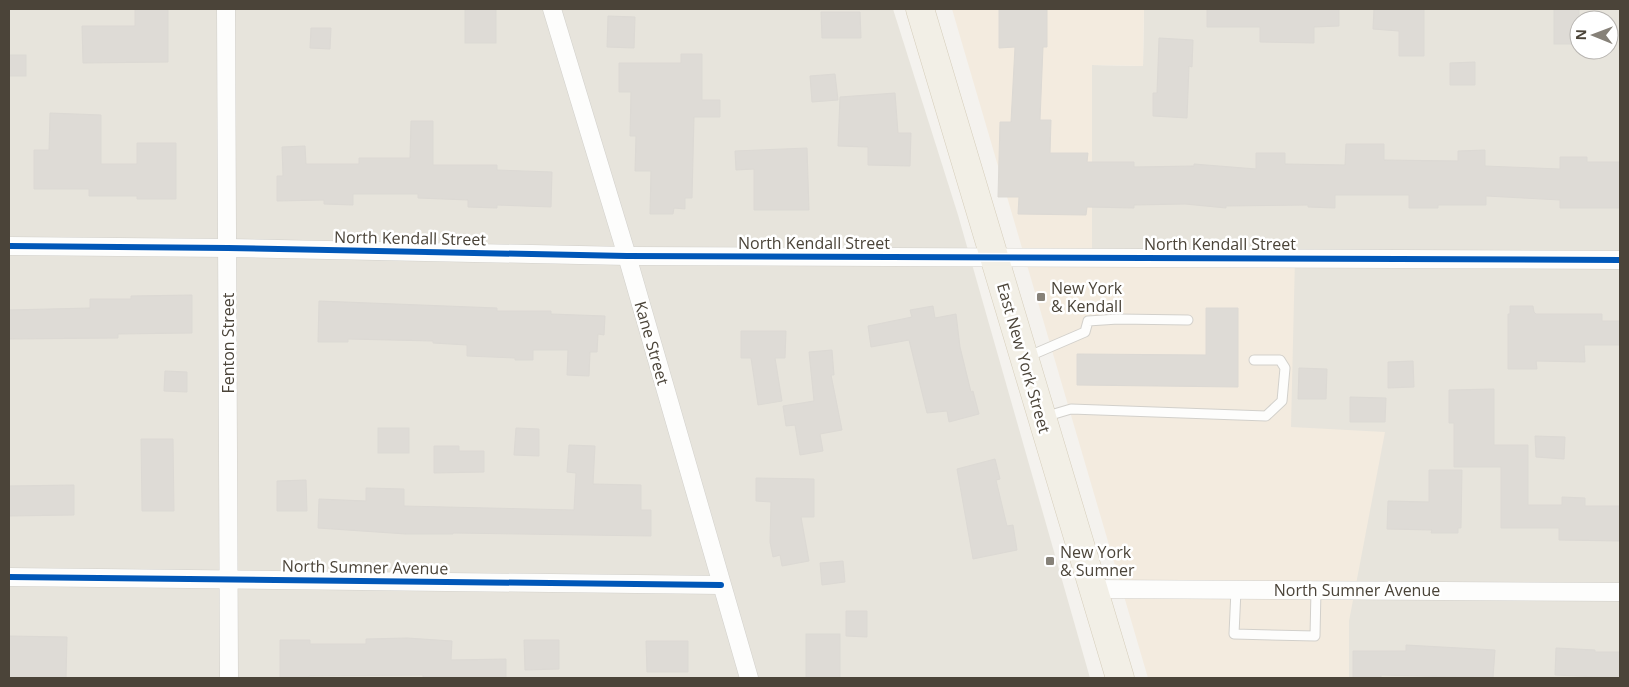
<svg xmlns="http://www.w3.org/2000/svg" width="1629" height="687" viewBox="0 0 1629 687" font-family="'Open Sans',sans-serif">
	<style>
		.residential { fill: #e7e4dc; fill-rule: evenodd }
		.commercial { fill: #f3ebdf }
		.building { fill: #dedbd6; stroke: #dcd9d4 }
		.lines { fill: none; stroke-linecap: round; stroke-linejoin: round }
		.lane-casing { stroke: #d2d0cb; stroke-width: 11 }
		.street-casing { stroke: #d2d0cb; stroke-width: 19 }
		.primary-casing { stroke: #d6cebb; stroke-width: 29 }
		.lane { stroke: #fdfdfc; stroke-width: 9 }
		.street { stroke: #fdfdfc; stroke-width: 18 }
		.primary { stroke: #f2efe6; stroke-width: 28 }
		.cycleway-casing { stroke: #fff; stroke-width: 9 }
		.cycleway { stroke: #0057b8; stroke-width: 6 }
		.poi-dot { fill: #868178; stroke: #fff; stroke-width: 2 }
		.labels { text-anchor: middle; stroke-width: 5; stroke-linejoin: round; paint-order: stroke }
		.street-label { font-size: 16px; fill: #4b4439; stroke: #fff }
		.poi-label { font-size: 16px; fill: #4b4439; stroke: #fff; text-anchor: start }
	</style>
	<rect width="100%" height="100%" fill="#f4f2ee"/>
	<!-- residential -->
	<g class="residential">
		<polygon points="9,9 893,9 958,215 1090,678 9,678"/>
		<path d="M1144 9H1620V678H1349V621L1291 427 1092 259V65L1143 66ZM1579 20H1609V50H1579Z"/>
	</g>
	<!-- commercial -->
	<polygon class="commercial" points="952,9 1144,9 1143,66 1092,65 1092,259 1295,257 1291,427 1385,432 1349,621 1349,678 1148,678"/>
	<!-- building -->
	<g class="building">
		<polygon points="135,9 168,9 168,62 83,63 82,26 135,26"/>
		<rect x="465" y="9" width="31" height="34"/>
		<polygon points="999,9 1047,9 1047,47 1043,47 1040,120 1051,120 1050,153 1088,153 1087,162 1134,162 1134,167 1194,166 1194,164 1256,169 1256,153 1285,153 1285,164 1345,165 1346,144 1384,144 1384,160 1458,161 1458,151 1485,150 1485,166 1560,169 1560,157 1587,157 1587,162 1620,162 1620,208 1560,208 1560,200 1486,196 1486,205 1438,205 1438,208 1409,208 1409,195 1335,195 1335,208 1308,207 1308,205 1226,206 1226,208 1185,204 1134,205 1134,208 1087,207 1086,215 1018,214 1019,197 998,197 1000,122 1011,122 1015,47 999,48"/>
		<polygon points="1207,9 1339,9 1339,26 1314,27 1314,43 1260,42 1260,27 1207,27"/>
		<polygon points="1374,9 1424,9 1424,56 1399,56 1399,31 1373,29"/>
		<rect x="1554" y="9" width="25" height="35"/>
		<polygon points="821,12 860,12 861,38 822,38"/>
		<polygon points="608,16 635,17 634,48 607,47"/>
		<polygon points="311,28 331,28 330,49 310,48"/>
		<polygon points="1159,38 1193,40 1192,67 1189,66 1187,118 1153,116 1153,93 1157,93"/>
		<polygon points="681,54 702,54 702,100 720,100 720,117 694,117 692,198 685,198 685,209 674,208 673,214 650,214 651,171 635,171 636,136 630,136 631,92 619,92 619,63 681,63"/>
		<rect x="9" y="55" width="17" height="21"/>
		<polygon points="1475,62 1475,85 1450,85 1450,63"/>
		<polygon points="835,74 838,100 812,102 810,76"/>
		<polygon points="895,93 898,133 911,133 910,166 868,165 868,147 838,146 840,97"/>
		<polygon points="50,113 101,115 101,164 137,164 137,143 176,143 176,199 137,199 137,196 89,196 89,189 34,189 34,150 49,150"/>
		<polygon points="411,121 433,121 433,165 497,165 497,170 552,172 551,207 497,205 497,208 468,207 468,200 418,198 418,194 353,194 353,205 324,204 324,200 277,201 277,176 283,176 282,147 305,146 306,164 359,164 359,158 410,158"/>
		<polygon points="807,148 809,210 754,210 754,169 736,170 735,151"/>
		<polygon points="192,295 192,333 118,334 118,338 9,339 9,310 90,308 90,299 131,299 131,296"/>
		<polygon points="319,301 497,308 497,311 551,311 551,314 605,316 604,335 598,334 597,352 590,352 589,376 567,375 568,350 533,350 533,360 515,360 515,358 467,356 467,345 433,343 433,341 348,339 348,342 318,342"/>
		<polygon points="933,306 935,318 956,314 960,347 971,392 973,391 979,414 949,422 947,411 927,413 909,340 871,347 868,326 912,317 910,310"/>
		<polygon points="1510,306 1533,306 1534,312 1536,314 1602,314 1602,321 1620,321 1620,345 1584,345 1585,362 1536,361 1537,369 1508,369 1508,314 1510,314"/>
		<polygon points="1206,308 1238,308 1238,387 1077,385 1077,354 1206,355"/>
		<polygon points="741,331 786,331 785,358 775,358 782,401 758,405 751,358 741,358"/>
		<polygon points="832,350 834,375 831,375 842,430 820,434 823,451 800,455 795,425 786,426 783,406 814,401 809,352"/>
		<polygon points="1413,361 1414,387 1388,388 1388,362"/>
		<polygon points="1299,368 1327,369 1326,399 1298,399"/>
		<polygon points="165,371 187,372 187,392 164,391"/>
		<polygon points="1494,389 1494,445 1528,445 1528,505 1562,505 1562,497 1585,498 1585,506 1620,506 1620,541 1559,540 1559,528 1501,528 1501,467 1454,467 1454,423 1449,423 1449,390"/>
		<polygon points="1350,397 1386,398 1385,422 1350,422"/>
		<rect x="378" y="428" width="31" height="25"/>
		<polygon points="516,428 539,429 539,456 514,455"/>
		<polygon points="1535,436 1565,437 1564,459 1536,457"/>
		<polygon points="141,439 173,439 174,511 142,511"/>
		<polygon points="569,445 595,446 593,484 641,485 641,510 651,510 651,536 453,533 453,534 406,534 318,528 319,499 366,501 366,488 404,489 404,506 574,510 576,473 567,472"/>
		<polygon points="434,446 459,446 459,451 484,451 484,472 434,473"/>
		<polygon points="995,459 1000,479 996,480 1007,526 1013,525 1017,550 973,559 957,469"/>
		<polygon points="1429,470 1462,470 1461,528 1458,528 1458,533 1431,533 1432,530 1387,529 1388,501 1429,502"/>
		<polygon points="756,478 814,479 814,517 801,517 809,561 782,566 780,555 773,557 770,542 771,502 756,501"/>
		<polygon points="306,480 307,511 277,511 277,481"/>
		<polygon points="74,485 74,515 9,516 9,486"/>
		<polygon points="843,561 845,582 822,585 820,563"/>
		<polygon points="846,611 867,611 867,637 846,636"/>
		<rect x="806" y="634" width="34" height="44"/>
		<polygon points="9,636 67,637 66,678 9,678"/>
		<polygon points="407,638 452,641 451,660 506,659 506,678 423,678 423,675 309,676 309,678 280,678 280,640 310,640 310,644 366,644 366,639"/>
		<polygon points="524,640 559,640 559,669 525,670"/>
		<polygon points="646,641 688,641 688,672 647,672"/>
		<polygon points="1406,645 1495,650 1493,678 1381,675 1381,678 1353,678 1353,651 1406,651"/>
		<polygon points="1556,648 1595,650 1595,652 1620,652 1620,678 1555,675"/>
	</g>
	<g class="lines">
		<!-- lane casing -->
		<g class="lane-casing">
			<g id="lane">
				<polyline points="1027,357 1085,332 1088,321 1118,319 1188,320"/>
				<polyline points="1044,417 1071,409 1266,416 1282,401 1285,368 1280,360 1254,360"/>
				<polyline points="1236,590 1234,634 1315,636 1316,590"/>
			</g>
		</g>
		<!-- street casing -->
		<g class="street-casing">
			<g id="street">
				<polyline points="226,9 229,678"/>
				<polyline points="552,9 627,256 749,678"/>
				<polyline points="9,246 228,248 627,256 1620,260"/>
				<polyline points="9,577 721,585"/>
				<polyline points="1094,589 1620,592"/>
			</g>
		</g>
		<!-- primary casing -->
		<g class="primary-casing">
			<polyline id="primary" points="920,9 1120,678"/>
		</g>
		<!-- lane -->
		<use href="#lane" class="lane"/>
		<!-- street -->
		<use href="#street" class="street"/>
		<!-- primary -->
		<use href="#primary" class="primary"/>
		<!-- cycleway casing -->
		<g class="cycleway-casing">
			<g id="cycleway">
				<polyline points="9,246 228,248 627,256 1620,260"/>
				<polyline points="9,577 721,585"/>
			</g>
		</g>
		<!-- cycleway -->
		<use href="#cycleway" class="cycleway"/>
	</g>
	<!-- markers -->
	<g class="poi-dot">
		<rect x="1036" y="292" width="10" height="10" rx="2.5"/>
		<rect x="1045" y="556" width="10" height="10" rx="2.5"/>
	</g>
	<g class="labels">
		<!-- street labels -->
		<g class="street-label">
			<text transform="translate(410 238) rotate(1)" y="6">North Kendall Street</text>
			<text x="814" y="249">North Kendall Street</text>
			<text x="1220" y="250">North Kendall Street</text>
			<text transform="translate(228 343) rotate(-90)" y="6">Fenton Street</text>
			<text transform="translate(652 343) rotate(74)" y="6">Kane Street</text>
			<text transform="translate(1024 358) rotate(74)" y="6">East New York Street</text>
			<text transform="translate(365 567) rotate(1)" y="6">North Sumner Avenue</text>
			<text x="1357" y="596">North Sumner Avenue</text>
		</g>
		<!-- poi labels -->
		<g class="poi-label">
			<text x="1051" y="294">New York<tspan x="1051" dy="18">&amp; Kendall</tspan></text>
			<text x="1060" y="558">New York<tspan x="1060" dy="18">&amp; Sumner</tspan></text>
		</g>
	</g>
	<!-- border -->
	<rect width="1629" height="687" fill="none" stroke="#4b4439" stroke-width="20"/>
	<!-- north arrow -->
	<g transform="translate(1594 35) rotate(271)"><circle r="24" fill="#ffffff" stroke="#b7b4b0"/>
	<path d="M0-4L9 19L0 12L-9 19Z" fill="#868178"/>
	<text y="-8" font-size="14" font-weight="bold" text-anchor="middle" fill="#4b4439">N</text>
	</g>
</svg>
